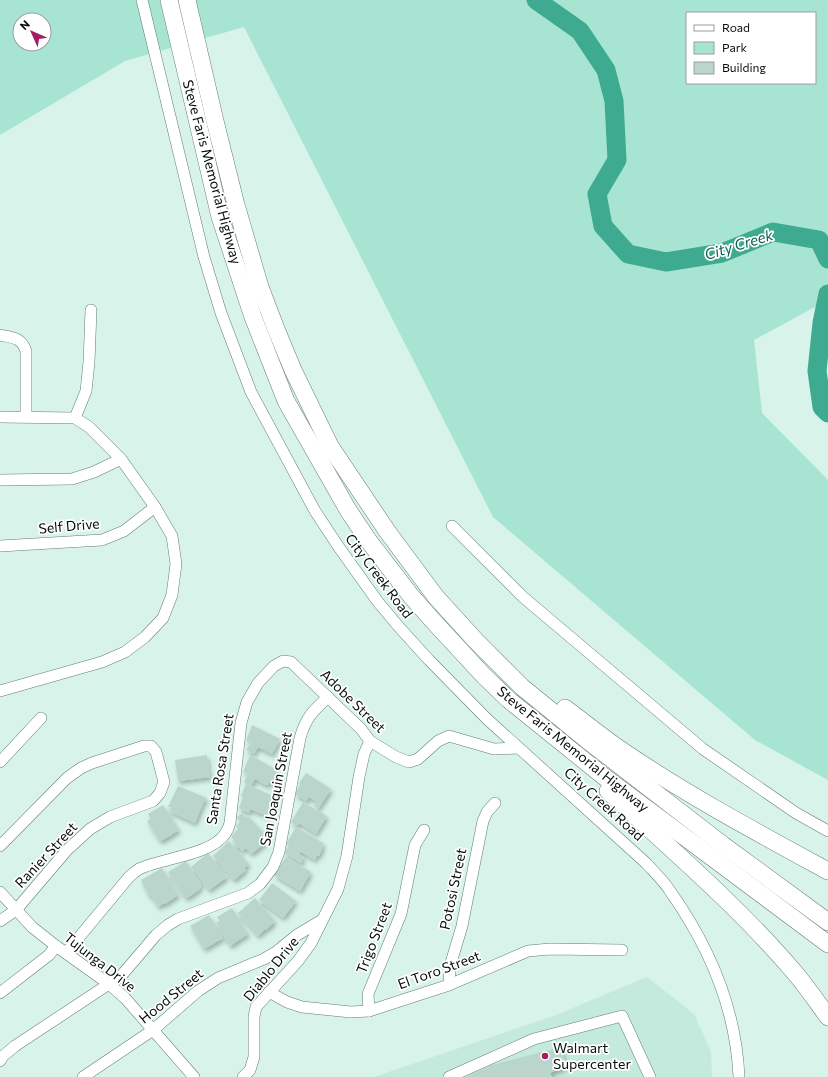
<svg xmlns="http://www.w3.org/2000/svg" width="828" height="1077" viewBox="0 0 828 1077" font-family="Commissioner,sans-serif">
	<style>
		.built { fill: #c4e9dd }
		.green { fill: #a7e5d2; fill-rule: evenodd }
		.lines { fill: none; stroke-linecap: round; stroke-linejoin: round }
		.river { stroke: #3eaa90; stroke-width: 19 }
		.building { fill: #bad6cc; filter: url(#shadow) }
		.minor-casing { stroke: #647d75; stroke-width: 12 }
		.highway-casing { stroke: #647d75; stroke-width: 18 }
		.minor { stroke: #fff; stroke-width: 11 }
		.highway { stroke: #fff; stroke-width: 17 }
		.poi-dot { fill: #a41c66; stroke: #fff; stroke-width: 1.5 }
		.labels { text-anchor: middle; stroke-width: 3.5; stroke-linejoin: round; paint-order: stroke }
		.street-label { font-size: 14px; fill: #050e0b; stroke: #fff }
		.poi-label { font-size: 14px; fill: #050e0b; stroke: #fff; text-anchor: start }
		.water-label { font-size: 15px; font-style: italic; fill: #0b6250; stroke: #fff }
	</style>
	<defs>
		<filter id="shadow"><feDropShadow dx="2" dy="3.5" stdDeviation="2" flood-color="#0004"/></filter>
	</defs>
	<rect width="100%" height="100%" fill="#d7f3ea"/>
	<!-- built -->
	<polygon class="built" points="647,977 694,1014 711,1052 712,1077 374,1077 556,1015"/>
	<!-- green -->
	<path class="green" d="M0 0H828V300L754 340 762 413 828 480V780L755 740 493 517 244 27 125 61 0 135ZM687 13H815V83H687ZM20 20H44V44H20Z"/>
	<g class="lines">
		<!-- river -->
		<g class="river">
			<polyline points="536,0 580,31 606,70 614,101 617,160 597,194 603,226 628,254 666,262 722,253 773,232 819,240 828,259"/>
			<polyline points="828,294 822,323 817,371 822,407 828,413"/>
		</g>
	</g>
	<!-- building -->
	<g class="building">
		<polygon points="252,725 280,739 272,754 258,747 254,754 246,750 251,743 246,741"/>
		<polygon points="207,755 210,777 178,781 175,760"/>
		<polygon points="250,755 277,770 276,771 277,772 275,784 270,781 268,785 266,785 255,779 251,786 271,795 268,816 250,809 249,813 239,808 243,797 241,796 246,784 244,782 248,775 243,772"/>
		<polygon points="306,773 331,789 318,809 314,806 317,802 309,797 306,801 295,794 300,784 299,783"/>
		<polygon points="178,786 207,798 205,801 204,801 195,823 169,811 171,807 168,807"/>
		<polygon points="303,802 327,816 316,834 299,823 297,826 291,822"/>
		<polygon points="163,805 179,830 172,834 172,835 160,841 147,821 151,819 148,814"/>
		<polygon points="242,813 246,818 248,816 266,835 265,843 251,854 246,848 242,851 238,846 236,849 234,845 236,843 231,836 238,829 236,826 240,822 237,817"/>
		<polygon points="296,827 323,843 323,846 319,856 317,855 315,860 301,852 299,854 304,857 301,863 284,853 289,845 286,844"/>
		<polygon points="229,841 249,864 244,868 246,870 234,880 213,856"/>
		<polygon points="208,853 227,877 209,890 191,867"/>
		<polygon points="286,857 311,872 300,891 274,875"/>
		<polygon points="186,861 201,884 200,889 187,898 183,895 168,872"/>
		<polygon points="162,868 178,895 165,904 164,903 158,907 151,895 149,896 141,880"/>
		<polygon points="272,883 296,901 283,918 259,900"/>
		<polygon points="255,898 275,921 266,930 265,929 258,936 238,913"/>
		<polygon points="232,908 248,934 230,946 216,923 220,921 217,917"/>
		<polygon points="209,915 223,938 204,949 190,926"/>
		<polygon points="561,1047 566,1066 550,1073 552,1077 466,1077 492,1065"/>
	</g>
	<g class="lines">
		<!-- minor casing -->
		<g class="minor-casing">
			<g id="minor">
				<path d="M142 0 204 257 221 313 251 392 315 511 338 546 378 602 399 627 429 660 487 719 646 863C654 872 664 881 670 891 709 946 736 1009 739 1077"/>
				<path d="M0 335C13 338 21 337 26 351V416"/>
				<polyline points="0,417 75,418 89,427 121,459 155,507 172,536 176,564 172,595 163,618 145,637 125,652 102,662 0,691"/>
				<polyline points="75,418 86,391 89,362 91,310"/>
				<polyline points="0,480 72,479 94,472 121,459"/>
				<polyline points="452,526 523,597 703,749 796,813 828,831"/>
				<polyline points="0,546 102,540 124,531 155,507"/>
				<polyline points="0,762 41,718"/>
				<polyline points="0,846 67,778 81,768 92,763 144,746 151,746 156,752 164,782 160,793 153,801 110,817 90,829 67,850 16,910 0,921"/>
				<polyline points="0,892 32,927 56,946 109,984 125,998 194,1077"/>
				<path d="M66 953 129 877C132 874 136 871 139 869 162 858 211 855 225 834 227 831 229 827 230 823L241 723 247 702 258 683 274 666 283 661 291 662 361 729 370 741 396 757 409 762 418 759 438 741 449 736 494 749 519 748"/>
				<polyline points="449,985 450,966 462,926 483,821 487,812 495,803"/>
				<polyline points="269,992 287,1002 302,1007 351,1012 369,1011 449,985 528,951 550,949 622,950"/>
				<polyline points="0,993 49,955 56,946"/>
				<polyline points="369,1011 368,994 401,914 415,845 424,830"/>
				<path d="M0 1061 3 1056 15 1046 121 976 156 935 168 925 178 919 248 893 260 884 273 867 279 852 300 738C306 717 313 711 328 697"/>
				<polyline points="83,1077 153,1030 198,991 218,978 264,959 276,952 297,935 322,920"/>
				<polyline points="243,1077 250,1070 254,1057 254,1017 256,1007 298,961 311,943 338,889 347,856 359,777 364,754 370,741"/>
				<polyline points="449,1077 534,1039 622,1016 650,1077"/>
			</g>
		</g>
		<!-- highway casing -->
		<g class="highway-casing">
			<g id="highway">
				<polyline points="169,0 220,217 253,317 286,401 348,510 368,540 411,596 435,623 484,676 509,700 607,779 828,944"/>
				<polyline points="187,0 215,121 236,205 260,287 276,329 293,370 330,446 387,531 436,597 476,641 522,687 587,740 723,845 828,922"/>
				<path d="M565 708C584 722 602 737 621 750 687 795 758 833 828 871"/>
				<path d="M608 791C672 850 739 907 795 973 807 987 817 1002 828 1017"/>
			</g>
		</g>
		<!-- minor -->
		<use href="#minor" class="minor"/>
		<!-- highway -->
		<use href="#highway" class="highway"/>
	</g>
	<!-- markers -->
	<circle class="poi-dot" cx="545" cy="1056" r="4"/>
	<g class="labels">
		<!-- street labels -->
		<g class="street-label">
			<text transform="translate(212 172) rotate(75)" y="5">Steve Faris Memorial Highway</text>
			<text transform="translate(69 526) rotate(-5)" y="5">Self Drive</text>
			<text transform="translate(379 576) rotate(53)" y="5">City Creek Road</text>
			<text transform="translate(353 701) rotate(44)" y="5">Adobe Street</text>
			<text transform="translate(573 749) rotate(39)" y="5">Steve Faris Memorial Highway</text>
			<text transform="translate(220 769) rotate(-81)" y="5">Santa Rosa Street</text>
			<text transform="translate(276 789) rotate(-79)" y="5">San Joaquin Street</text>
			<text transform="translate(604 804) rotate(42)" y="5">City Creek Road</text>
			<text transform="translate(46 855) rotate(-47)" y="5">Ranier Street</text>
			<text transform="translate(453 889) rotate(-78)" y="5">Potosi Street</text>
			<text transform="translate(374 938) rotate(-69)" y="5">Trigo Street</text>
			<text transform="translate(100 962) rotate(38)" y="5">Tujunga Drive</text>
			<text transform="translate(271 969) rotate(-51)" y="5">Diablo Drive</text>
			<text transform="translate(439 970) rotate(-20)" y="5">El Toro Street</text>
			<text transform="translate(171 996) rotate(-39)" y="5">Hood Street</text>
		</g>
		<!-- poi labels -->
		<g class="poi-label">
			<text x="553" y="1053">Walmart<tspan x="553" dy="16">Supercenter</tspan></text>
		</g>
		<!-- water labels -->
		<g class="water-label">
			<text transform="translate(739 245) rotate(-17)" y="5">City Creek</text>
		</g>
	</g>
	<!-- legend -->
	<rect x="686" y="12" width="130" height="72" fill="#ffffff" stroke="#9b9f9d"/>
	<rect x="694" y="25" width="20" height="6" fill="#ffffff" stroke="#9b9f9d"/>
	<text x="722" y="32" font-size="12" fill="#050e0b">Road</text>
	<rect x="694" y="42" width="20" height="12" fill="#a7e5d2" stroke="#9b9f9d"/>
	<text x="722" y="52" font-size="12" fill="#050e0b">Park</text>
	<rect x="694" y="62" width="20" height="12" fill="#bad6cc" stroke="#9b9f9d"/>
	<text x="722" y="72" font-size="12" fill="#050e0b">Building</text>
	<!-- north arrow -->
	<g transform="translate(32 32) rotate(315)"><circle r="19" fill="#ffffff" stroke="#9b9f9d"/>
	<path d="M0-3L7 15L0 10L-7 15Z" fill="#a41c66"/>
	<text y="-6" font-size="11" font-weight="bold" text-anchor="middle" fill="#050e0b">N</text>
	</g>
</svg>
